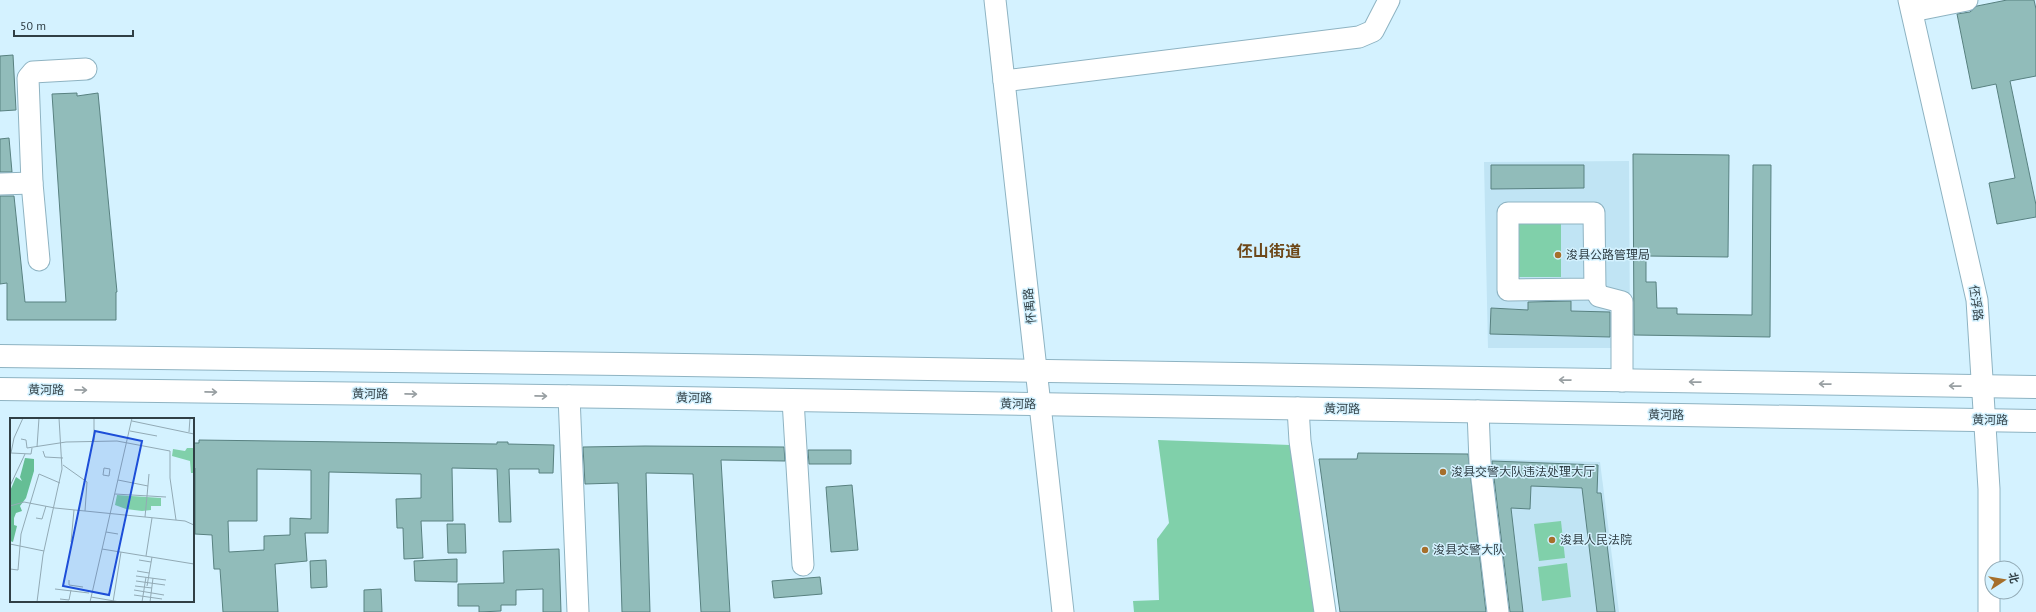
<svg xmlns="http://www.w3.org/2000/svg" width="2036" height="612" viewBox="0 0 2036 612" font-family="'PT Sans','Noto Sans SC',sans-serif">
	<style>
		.built { fill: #c0e4f4 }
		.green { fill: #80d0aa }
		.building { fill: #91bcba; stroke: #588180; fill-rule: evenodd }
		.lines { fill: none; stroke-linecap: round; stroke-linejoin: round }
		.minor-casing { stroke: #8eb3c2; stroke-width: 23 }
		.major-casing { stroke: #8eb3c2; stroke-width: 24 }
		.minor { stroke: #fff; stroke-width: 21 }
		.major { stroke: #fff; stroke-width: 22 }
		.oneway { stroke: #989fa2 }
		.poi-dot { fill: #a66f2b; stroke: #d4f2ff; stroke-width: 1.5 }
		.labels { text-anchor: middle; stroke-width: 3; stroke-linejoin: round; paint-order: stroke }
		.poi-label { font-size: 12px; fill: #303f45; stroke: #d4f2ff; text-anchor: start }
		.street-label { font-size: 12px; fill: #303f45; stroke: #d4f2ff }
		.district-label { font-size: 16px; font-weight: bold; fill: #6d4718; stroke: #d4f2ff }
		.inset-road { fill: none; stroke: #92aab5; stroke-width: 1 }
		.view { fill: #1d4ed8; fill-opacity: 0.15; stroke: #1d4ed8; stroke-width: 2 }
		.inset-edge { fill: none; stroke: #303f45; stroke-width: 2 }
	</style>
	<rect width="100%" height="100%" fill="#d4f2ff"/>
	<!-- built -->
	<g class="built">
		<polygon points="1629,161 1630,348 1488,348 1484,162"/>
		<polygon points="1490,459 1600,462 1619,612 1504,612 1486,468"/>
	</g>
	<!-- green -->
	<g class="green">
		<rect x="1517" y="222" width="44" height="55"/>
		<polygon points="1158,440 1290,445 1315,612 1134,612 1133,601 1159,600 1157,539 1169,523"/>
		<polygon points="1561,521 1565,558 1539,561 1534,524"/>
		<polygon points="1567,563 1571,597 1542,601 1538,567"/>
	</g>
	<!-- building -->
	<g class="building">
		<polygon points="2007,0 2034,0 2036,9 2036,76 2010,81 2036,205 2036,217 1997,224 1989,183 2015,178 1996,84 1972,89 1957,14 1970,12 1977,6"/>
		<polygon points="13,55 16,110 0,111 0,56"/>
		<polygon points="77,93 77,96 98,93 117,292 116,292 116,320 7,320 7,283 0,284 0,196 14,196 25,302 66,302 52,94"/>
		<polygon points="9,138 12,172 0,172 0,139"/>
		<polygon points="1633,154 1729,155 1728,257 1646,256 1646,282 1656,282 1657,308 1677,308 1677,314 1752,315 1753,165 1771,165 1770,337 1634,335"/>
		<polygon points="1491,165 1584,165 1584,188 1491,189"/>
		<polygon points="1571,301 1571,311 1610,312 1610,337 1490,334 1491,308 1528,310 1528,302"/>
		<path d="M199 440 497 444V442H508V444L554 445 553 473H539V469H509L511 522H499L497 469 452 468 453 521H421L423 558 404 559 403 528H397L396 499 421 498V474L329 472 328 533H305L307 561 275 564 278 612H223L220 569H214L212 535 195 534V468H193V443H199ZM257 469 311 470V519L290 518V535L264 536V550L229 552 228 521H257Z"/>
		<polygon points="645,446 784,447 785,461 721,460 730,612 701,612 693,474 646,473 650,612 622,612 618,483 585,484 583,447"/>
		<polygon points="808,450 851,450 851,464 809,464"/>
		<polygon points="1358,453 1468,454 1486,612 1340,612 1319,459 1357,459"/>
		<polygon points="1492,461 1598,465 1597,493 1601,493 1615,612 1597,612 1582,488 1531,486 1530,509 1511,508 1523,612 1510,612"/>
		<polygon points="852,485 858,550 831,552 826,487"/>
		<polygon points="447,524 465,524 466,553 448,553"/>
		<polygon points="559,549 561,612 543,612 543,589 516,590 516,605 501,605 501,611 479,612 479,606 458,606 458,584 504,583 503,551"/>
		<polygon points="457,559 457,582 415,581 414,561"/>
		<polygon points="326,560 327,587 311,588 310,561"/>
		<polygon points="820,577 822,594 774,598 772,581"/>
		<polygon points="381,589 382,612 364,612 364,590"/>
	</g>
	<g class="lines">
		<!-- minor casing -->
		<g class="minor-casing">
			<g id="minor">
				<polyline points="995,0 1063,612"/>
				<polyline points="1909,0 1977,300 1989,489 1989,612"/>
				<polyline points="1912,11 1967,0"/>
				<polyline points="1004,81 1359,37 1373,31 1389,0"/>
				<polyline points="0,184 32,183"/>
				<polygon points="1508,213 1594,213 1595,289 1508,290"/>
				<polyline points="39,260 32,183 28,78 33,72 86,69"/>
				<polyline points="1595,289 1599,296 1622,302 1622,381"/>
				<polyline points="569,396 578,612"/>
				<polyline points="793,400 803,565"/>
				<polyline points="1298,408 1300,441 1325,612"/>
				<polyline points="1478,411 1480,462 1498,612"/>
			</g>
		</g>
		<!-- major casing -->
		<g class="major-casing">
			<g id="major">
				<polyline points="0,356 621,364 2036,387"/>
				<polyline points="0,389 621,397 2036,421"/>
			</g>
		</g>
		<!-- minor -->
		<use href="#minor" class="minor"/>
		<!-- major -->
		<use href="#major" class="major"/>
	</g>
	<!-- one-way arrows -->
	<defs><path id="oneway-shaft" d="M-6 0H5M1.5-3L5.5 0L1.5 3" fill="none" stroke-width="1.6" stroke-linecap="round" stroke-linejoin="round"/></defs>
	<g class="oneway">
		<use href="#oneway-shaft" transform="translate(1565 380) rotate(-179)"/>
		<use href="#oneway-shaft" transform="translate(1695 382) rotate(-179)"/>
		<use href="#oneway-shaft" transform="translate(1825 384) rotate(-179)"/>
		<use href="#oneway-shaft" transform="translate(1955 386) rotate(-179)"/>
		<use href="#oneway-shaft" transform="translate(81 390) rotate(1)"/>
		<use href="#oneway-shaft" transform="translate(211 392) rotate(1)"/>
		<use href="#oneway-shaft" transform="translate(411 394) rotate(1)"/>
		<use href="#oneway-shaft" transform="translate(541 396) rotate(1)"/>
	</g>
	<!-- markers -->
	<g class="poi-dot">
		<circle cx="1558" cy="255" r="4"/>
		<circle cx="1443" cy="472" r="4"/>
		<circle cx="1552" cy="540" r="4"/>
		<circle cx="1425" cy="550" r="4"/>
	</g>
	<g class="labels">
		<!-- poi labels -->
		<g class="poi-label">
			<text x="1566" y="259">浚县公路管理局</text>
			<text x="1451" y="476">浚县交警大队违法处理大厅</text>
			<text x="1560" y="544">浚县人民法院</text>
			<text x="1433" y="554">浚县交警大队</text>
		</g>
		<!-- street labels -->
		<g class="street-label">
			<text transform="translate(1976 303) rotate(82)" y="4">伾浮路</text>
			<text transform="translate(1030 306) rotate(-96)" y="4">怀禹路</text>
			<text transform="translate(46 390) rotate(1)" y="4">黄河路</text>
			<text transform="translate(370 394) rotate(1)" y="4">黄河路</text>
			<text transform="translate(694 398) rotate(1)" y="4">黄河路</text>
			<text transform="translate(1018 404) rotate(1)" y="4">黄河路</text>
			<text transform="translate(1342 409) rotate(1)" y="4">黄河路</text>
			<text transform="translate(1666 415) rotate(1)" y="4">黄河路</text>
			<text transform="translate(1990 420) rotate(1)" y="4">黄河路</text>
		</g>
		<!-- district labels -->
		<g class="district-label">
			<text x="1269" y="257">伾山街道</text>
		</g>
	</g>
	<!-- overview -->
	<g transform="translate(10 418)">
		<rect width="184" height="184" fill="#d4f2ff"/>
		<path d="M177 30H184V55H181L180 43 162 38 163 31 175 33ZM107 77 151 80V88H141V92L132 93 116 91 105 87Z" fill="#80d0aa"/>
		<path d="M15 40 24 41V53L16 80 10 88 12 93 6 95 4 100V107L7 108 3 124 0 123V73L6 59 12 63 10 59Z" fill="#65be95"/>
		<path class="inset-road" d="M13 0 4 20 1 35 21 36 22 30M122 3 184 16M120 13 147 18M179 14 180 0M11 21 16 22 17 30 56 24 107 23 160 33V60L166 102M84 23V0M27 29 29 0M33 33 35 39 53 40M53 47 77 64 75 93M94 50 100 51 99 58 93 57ZM108 62 138 68M0 68 15 36M105 76 156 79M137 78 139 56M0 88 14 84 45 90 175 103 184 107M135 99 137 78M26 100 32 101 36 88M96 114 108 116M61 124 64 92M0 126 34 133M92 131 184 146M136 138 142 100M129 142 141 144M0 151 8 152 11 116 29 56 50 65M127 153 139 155M126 158 156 162M59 162V167L73 169M126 163 155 167M125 168 142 170M137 168 142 139M45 171 79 175M124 172 154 177M124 177 152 181M81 179 110 184M50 181 59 182 61 172M27 184 33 137 52 51 49 0M80 184 122 0M103 184 111 134M132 184 136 159M140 184 143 160"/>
		<path class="view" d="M85 13 132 23 99 177 53 168Z"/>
		<rect width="184" height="184" class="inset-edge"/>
	</g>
	<!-- north arrow -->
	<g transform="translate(2004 580) rotate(78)"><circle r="19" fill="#d4f2ff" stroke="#92aab5"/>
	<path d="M0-3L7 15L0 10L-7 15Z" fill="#a66f2b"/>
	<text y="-6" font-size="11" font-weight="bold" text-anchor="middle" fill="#303f45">北</text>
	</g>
	<!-- scale -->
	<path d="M14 30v6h119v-6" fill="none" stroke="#303f45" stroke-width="2"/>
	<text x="20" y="30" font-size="12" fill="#303f45" stroke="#d4f2ff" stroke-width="3" paint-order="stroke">50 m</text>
</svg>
